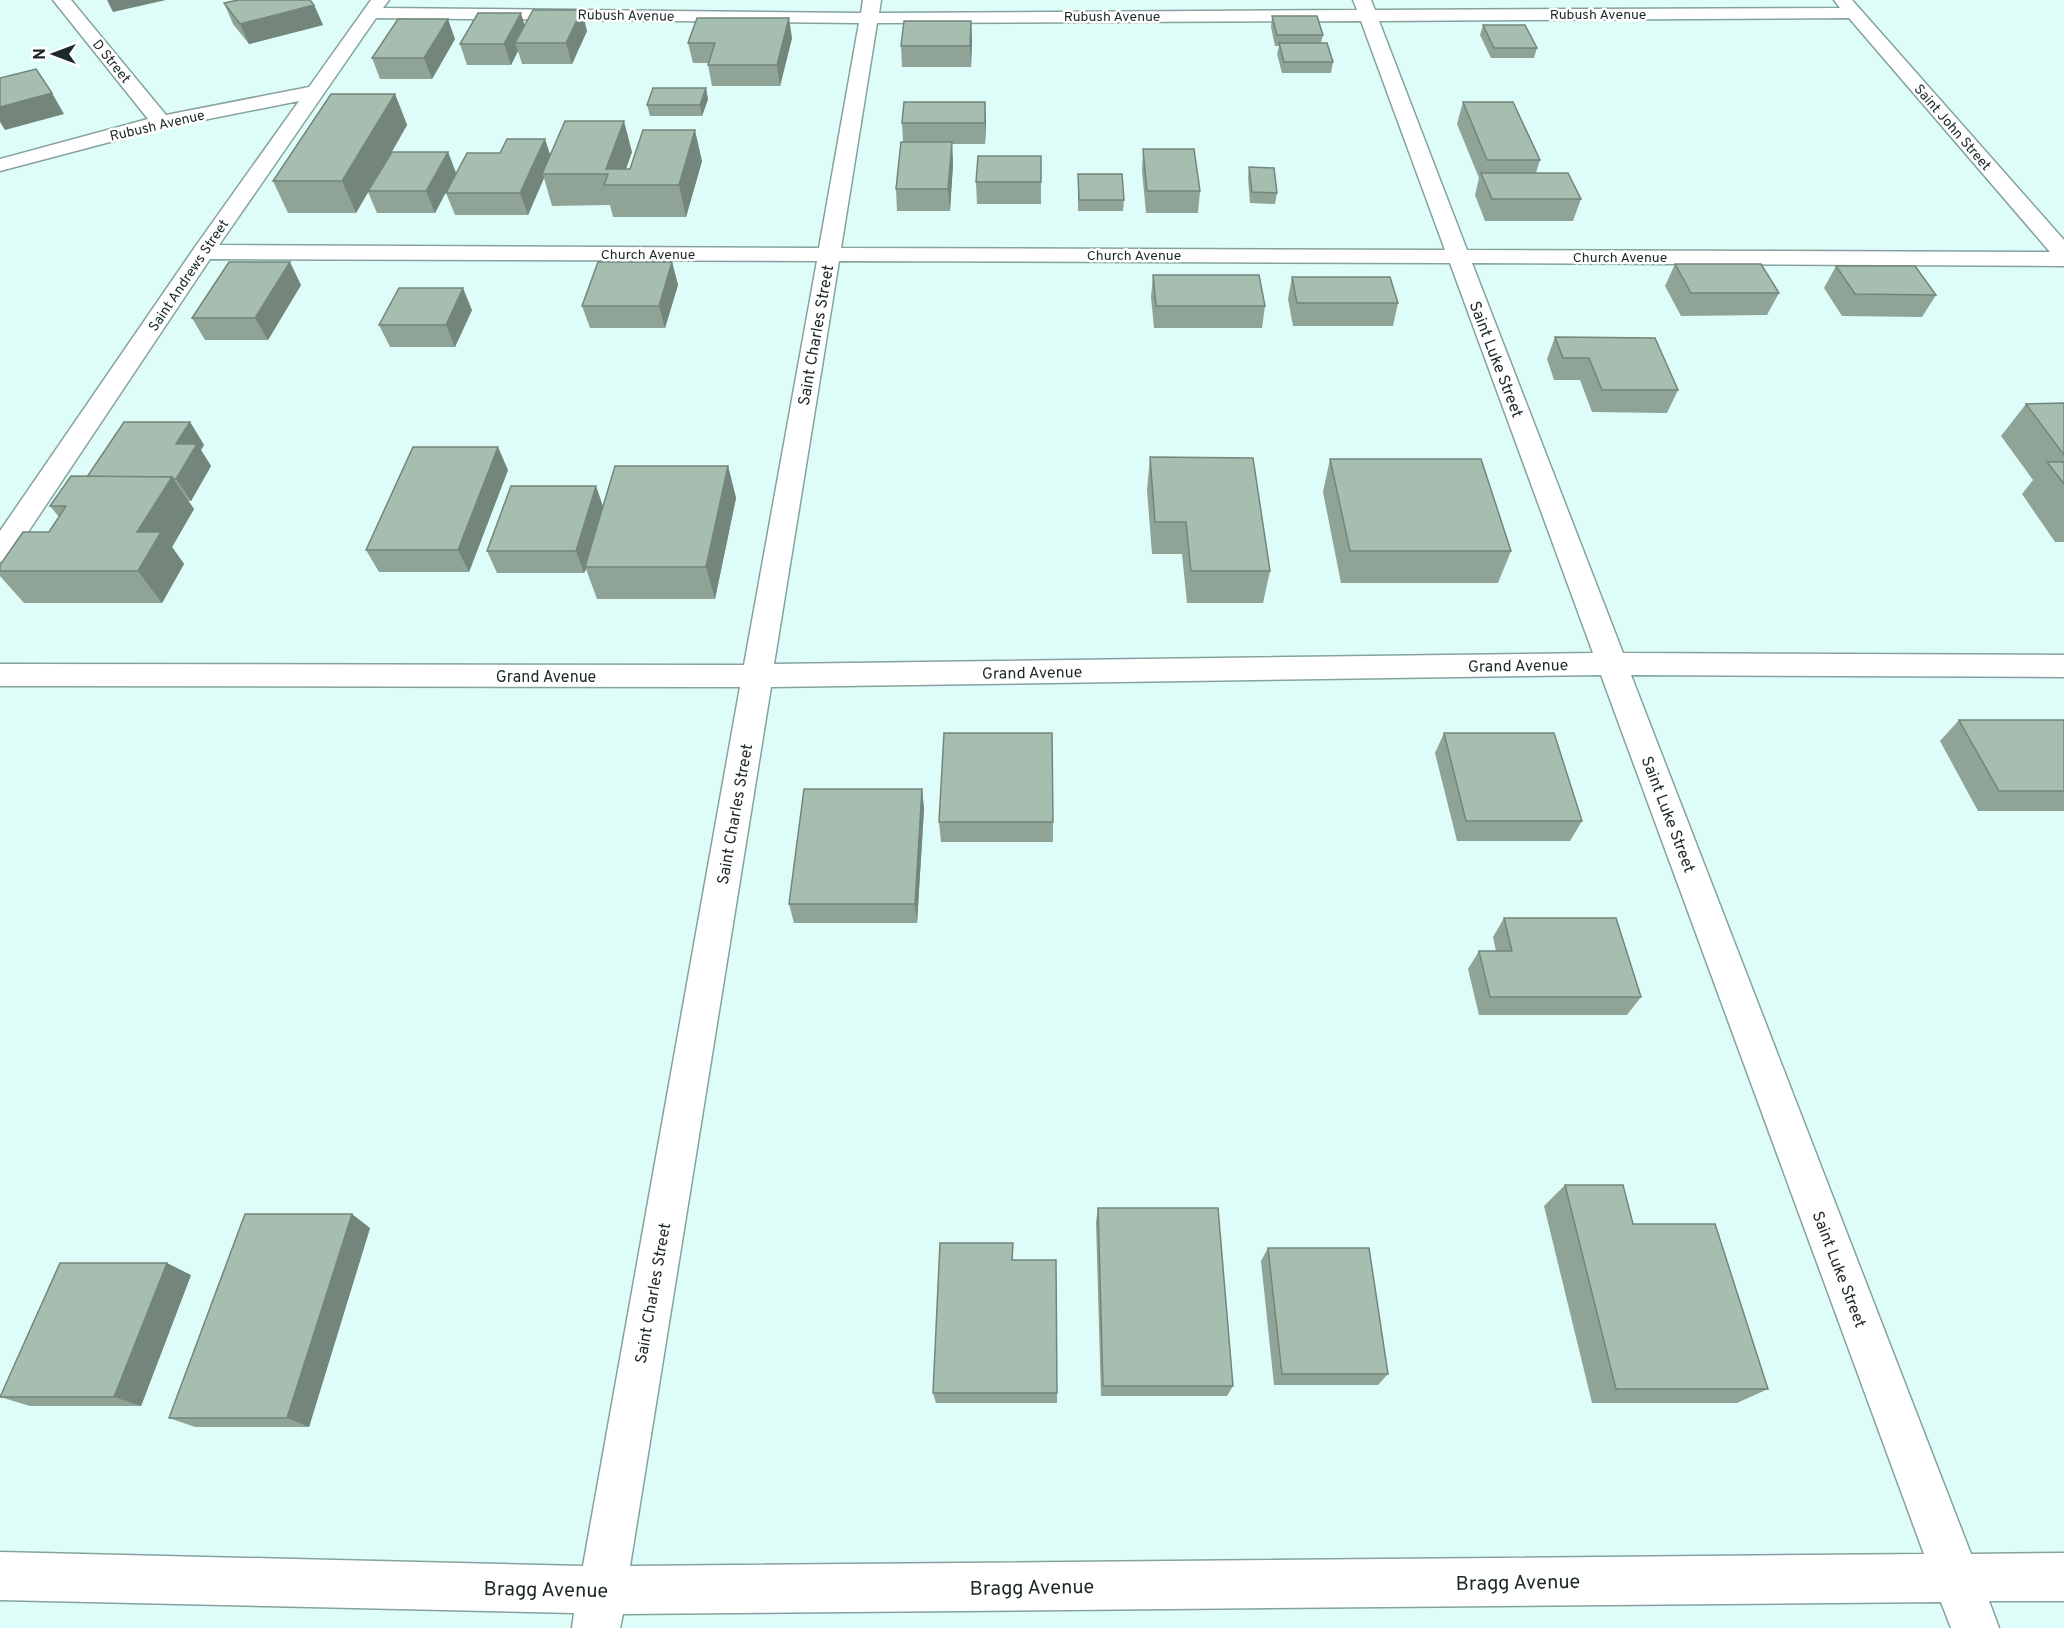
<svg xmlns="http://www.w3.org/2000/svg" width="2064" height="1628" viewBox="0 0 2064 1628" font-family="Overpass,sans-serif">
	<style>
		.lines { fill: none; stroke-linecap: round; stroke-linejoin: round }
		.minor-casing { stroke: #85a29f; stroke-width: 3 }
		.minor { fill: #fff; fill-rule: evenodd }
		.wall { fill: #8fa397 }
		.shaded-wall { fill: #74857b }
		.building { fill: #a6beb0; stroke: #74857b; stroke-width: 1.5 }
		.labels { text-anchor: middle; stroke-width: 5; stroke-linejoin: round; paint-order: stroke }
		.far-street-label { font-size: 14px; fill: #1d2928; stroke: #fff }
		.street-label { font-size: 16px; fill: #1d2928; stroke: #fff }
		.near-street-label { font-size: 20px; fill: #1d2928; stroke: #fff }
	</style>
	<rect width="100%" height="100%" fill="#defdf9"/>
	<g class="lines">
		<!-- minor casing -->
		<g class="minor-casing">
			<path id="minor" d="M53 0H71L166 115 309 87 371 0H389L383 8 861 13 863 0H881L879 13 1357 10 1353 0H1371L1375 10 1840 8 1834 0H1852L2064 240V266L1472 263 1623 653 2064 655V677L1631 675 1971 1554 2064 1553V1601H1989L1999 1628H1951L1941 1602 623 1614 620 1628H572L574 1613 0 1600V1552L583 1566 740 687 0 686V664L744 665 817 261 210 259 10 559 0 562V531L195 247 299 101 163 128 0 171V159L148 119ZM376 18 859 23 819 248 219 245ZM1849 18 2050 252 1467 250 1379 21ZM1361 21 1445 250 841 248 877 23ZM839 261 1450 263 1593 653 774 664ZM1601 675 1924 1554 630 1566 771 687Z"/>
		</g>
		<!-- minor -->
		<use href="#minor" class="minor"/>
	</g>
	<!-- wall -->
	<g class="wall">
		<polygon points="224,3 314,5 323,25 249,44 233,24"/>
		<polygon points="1272,16 1323,35 1321,43 1333,62 1331,73 1282,73 1277,54 1279,46 1275,46 1271,27"/>
		<polygon points="971,21 972,42 971,67 902,67 901,46"/>
		<polygon points="525,25 587,31 572,64 522,64 518,51 511,65 467,65 460,44"/>
		<polygon points="1483,25 1537,48 1534,58 1491,58 1480,35"/>
		<polygon points="792,38 780,86 712,86 708,65 708,63 693,63 688,43"/>
		<polygon points="455,39 432,79 380,79 372,58"/>
		<polygon points="395,94 407,125 392,152 448,152 456,173 435,213 377,213 368,192 356,213 288,213 273,181"/>
		<polygon points="708,99 702,116 650,116 647,105"/>
		<polygon points="985,102 986,124 985,144 952,144 953,164 950,211 897,211 896,189 903,142 902,123"/>
		<polygon points="1463,102 1540,160 1536,173 1581,199 1573,221 1485,221 1475,195 1479,178 1457,124"/>
		<polygon points="1143,149 1200,191 1198,213 1146,213 1142,171"/>
		<polygon points="632,152 626,169 702,161 686,217 613,217 610,205 552,206 544,178 528,215 455,215 446,193 550,155"/>
		<polygon points="1041,156 1041,204 977,204 976,182"/>
		<polygon points="1249,167 1277,193 1275,204 1250,203 1248,178"/>
		<polygon points="1078,174 1124,200 1123,211 1078,211"/>
		<polygon points="672,262 678,285 665,328 590,328 582,306"/>
		<polygon points="1675,264 1779,293 1767,315 1681,316 1665,286"/>
		<polygon points="1836,266 1936,295 1922,317 1842,316 1824,288"/>
		<polygon points="1153,275 1265,306 1262,328 1154,328 1151,297"/>
		<polygon points="1292,277 1398,303 1393,326 1293,326 1288,299"/>
		<polygon points="301,285 268,340 205,340 192,318"/>
		<polygon points="472,310 455,347 390,347 379,325"/>
		<polygon points="1555,337 1678,390 1667,413 1592,412 1580,380 1554,380 1547,359"/>
		<polygon points="2064,403 2064,542 2055,542 2022,494 2033,480 2001,436 2026,404"/>
		<polygon points="190,422 204,445 201,450 211,466 191,501 188,501 194,509 172,547 184,564 162,603 24,603 0,576 0,565 49,532 59,517 50,506 87,477"/>
		<polygon points="1150,457 1270,571 1263,603 1187,603 1182,554 1152,554 1147,490"/>
		<polygon points="1330,459 1511,551 1498,583 1341,583 1323,492"/>
		<polygon points="728,466 736,498 715,599 597,599 586,569 584,573 497,573 487,551 603,507"/>
		<polygon points="508,470 469,572 379,572 366,550"/>
		<polygon points="1959,720 2064,720 2064,811 1978,811 1940,741"/>
		<polygon points="1444,733 1582,821 1570,841 1457,841 1435,753"/>
		<polygon points="922,789 924,809 917,923 794,923 789,904"/>
		<polygon points="939,822 1053,822 1053,842 941,842"/>
		<polygon points="1504,918 1641,997 1627,1015 1479,1015 1468,969 1479,951 1496,951 1493,937"/>
		<polygon points="1565,1185 1768,1389 1737,1403 1592,1403 1544,1206"/>
		<polygon points="1098,1208 1233,1386 1227,1396 1101,1396 1096,1222"/>
		<polygon points="370,1228 309,1427 195,1427 169,1418"/>
		<polygon points="1268,1248 1388,1374 1378,1385 1274,1385 1261,1261"/>
		<polygon points="1013,1260 1057,1393 1057,1403 936,1403 933,1393"/>
		<polygon points="191,1275 141,1406 30,1406 0,1397"/>
	</g>
	<!-- shaded-wall -->
	<g class="shaded-wall">
		<polygon points="107,0 166,0 113,12"/>
		<polygon points="314,5 323,25 249,44 240,24"/>
		<polygon points="582,10 587,31 572,64 566,43"/>
		<polygon points="521,13 527,33 515,43 518,51 511,65 504,44"/>
		<polygon points="789,18 792,38 780,86 777,65"/>
		<polygon points="448,19 455,39 432,79 424,58"/>
		<polygon points="971,21 972,42 971,67 970,46"/>
		<polygon points="706,88 708,99 702,116 700,105"/>
		<polygon points="52,93 64,114 5,130 0,122 0,107"/>
		<polygon points="395,94 407,125 356,213 342,181"/>
		<polygon points="985,102 986,124 985,144"/>
		<polygon points="624,121 632,152 620,185 606,169"/>
		<polygon points="695,130 702,161 686,217 679,185"/>
		<polygon points="545,139 552,160 542,174 544,178 528,215 520,193"/>
		<polygon points="952,142 953,164 950,211 948,189"/>
		<polygon points="448,152 456,173 435,213 426,191"/>
		<polygon points="290,262 301,285 268,340 255,318"/>
		<polygon points="672,262 678,285 665,328 659,306"/>
		<polygon points="463,288 472,310 455,347 446,325"/>
		<polygon points="190,422 204,445 201,450 211,466 191,501 176,479 176,444"/>
		<polygon points="498,447 508,470 469,572 458,550"/>
		<polygon points="728,466 736,498 715,599 706,567"/>
		<polygon points="172,477 194,509 172,547 184,564 162,603 138,571 137,532"/>
		<polygon points="596,486 604,509 585,567 586,569 584,573 576,551"/>
		<polygon points="922,789 924,809 917,923 915,904"/>
		<polygon points="352,1214 370,1228 309,1427 287,1418"/>
		<polygon points="167,1263 191,1275 141,1406 114,1397"/>
	</g>
	<!-- building -->
	<g class="building">
		<polygon points="238,0 310,0 314,5 240,24 224,3"/>
		<polygon points="533,10 582,10 566,43 515,43"/>
		<polygon points="478,13 521,13 504,44 460,44"/>
		<polygon points="1272,16 1317,16 1323,35 1277,35"/>
		<polygon points="697,18 789,18 777,65 708,65 715,43 688,43"/>
		<polygon points="398,19 448,19 424,58 372,58"/>
		<polygon points="904,21 971,21 970,46 901,46"/>
		<polygon points="1483,25 1525,25 1537,48 1494,48"/>
		<polygon points="1279,43 1327,43 1333,62 1284,62"/>
		<polygon points="36,69 52,93 0,107 0,78"/>
		<polygon points="653,88 706,88 700,105 647,105"/>
		<polygon points="331,94 395,94 342,181 273,181"/>
		<polygon points="904,102 985,102 985,123 902,123"/>
		<polygon points="1463,102 1513,102 1540,160 1487,160"/>
		<polygon points="565,121 624,121 606,169 630,169 643,130 695,130 679,185 604,185 608,174 542,174"/>
		<polygon points="507,139 545,139 520,193 446,193 467,153 500,153"/>
		<polygon points="901,142 952,142 948,189 896,189"/>
		<polygon points="1143,149 1194,149 1200,191 1147,191"/>
		<polygon points="392,152 448,152 426,191 368,191"/>
		<polygon points="978,156 1041,156 1041,182 976,182"/>
		<polygon points="1249,167 1274,168 1277,193 1252,192"/>
		<polygon points="1481,173 1568,173 1581,199 1492,199"/>
		<polygon points="1078,174 1122,174 1124,200 1079,200"/>
		<polygon points="229,262 290,262 255,318 192,318"/>
		<polygon points="598,262 672,262 659,306 582,306"/>
		<polygon points="1675,264 1761,264 1779,293 1691,293"/>
		<polygon points="1836,266 1915,266 1936,295 1855,294"/>
		<polygon points="1153,275 1259,275 1265,306 1156,306"/>
		<polygon points="1292,277 1390,277 1398,303 1297,303"/>
		<polygon points="399,288 463,288 446,325 379,325"/>
		<polygon points="1555,337 1655,338 1678,390 1602,390 1589,358 1563,358"/>
		<polygon points="2064,403 2064,455 2026,404"/>
		<polygon points="124,422 190,422 176,444 197,444 176,479 173,479 172,477 87,477"/>
		<polygon points="413,447 498,447 458,550 366,550"/>
		<polygon points="1150,457 1253,458 1270,571 1191,571 1186,522 1155,522"/>
		<polygon points="1330,459 1481,459 1511,551 1350,551"/>
		<polygon points="2047,462 2064,462 2064,484"/>
		<polygon points="615,466 728,466 706,567 585,567"/>
		<polygon points="71,476 172,477 137,532 161,532 138,571 0,571 0,565 23,532 49,532 66,506 50,506"/>
		<polygon points="511,486 596,486 576,551 487,551"/>
		<polygon points="1959,720 2064,720 2064,791 1999,791"/>
		<polygon points="944,733 1052,733 1053,822 939,822"/>
		<polygon points="1444,733 1554,733 1582,821 1466,821"/>
		<polygon points="804,789 922,789 915,904 789,904"/>
		<polygon points="1504,918 1616,918 1641,997 1490,997 1479,951 1512,951"/>
		<polygon points="1565,1185 1623,1185 1633,1224 1715,1224 1768,1389 1616,1389"/>
		<polygon points="1098,1208 1218,1208 1233,1386 1103,1386"/>
		<polygon points="245,1214 352,1214 287,1418 169,1418"/>
		<polygon points="940,1243 1013,1243 1012,1260 1056,1260 1057,1393 933,1393"/>
		<polygon points="1268,1248 1369,1248 1388,1374 1282,1374"/>
		<polygon points="60,1263 167,1263 114,1397 0,1397"/>
	</g>
	<g class="labels">
		<!-- far-street labels -->
		<g class="far-street-label">
			<text x="1598" y="19">Rubush Avenue</text>
			<text transform="translate(626 15) rotate(1)" y="5">Rubush Avenue</text>
			<text x="1112" y="21">Rubush Avenue</text>
			<text transform="translate(112 61) rotate(51)" y="5">D Street</text>
			<text transform="translate(157 125) rotate(-13)" y="5">Rubush Avenue</text>
			<text transform="translate(1953 127) rotate(49)" y="5">Saint John Street</text>
			<text x="648" y="259">Church Avenue</text>
			<text x="1134" y="260">Church Avenue</text>
			<text x="1620" y="262">Church Avenue</text>
			<text transform="translate(188 275) rotate(-56)" y="5">Saint Andrews Street</text>
		</g>
		<!-- street labels -->
		<g class="street-label">
			<text transform="translate(815 335) rotate(-80)" y="6">Saint Charles Street</text>
			<text transform="translate(1497 359) rotate(69)" y="6">Saint Luke Street</text>
			<text transform="translate(1518 665) rotate(-1)" y="6">Grand Avenue</text>
			<text transform="translate(1032 672) rotate(-1)" y="6">Grand Avenue</text>
			<text x="546" y="682">Grand Avenue</text>
			<text transform="translate(734 814) rotate(-80)" y="6">Saint Charles Street</text>
			<text transform="translate(1669 814) rotate(69)" y="6">Saint Luke Street</text>
			<text transform="translate(1840 1269) rotate(69)" y="6">Saint Luke Street</text>
			<text transform="translate(652 1293) rotate(-80)" y="6">Saint Charles Street</text>
		</g>
		<!-- near-street labels -->
		<g class="near-street-label">
			<text transform="translate(1518 1582) rotate(-1)" y="7">Bragg Avenue</text>
			<text transform="translate(1032 1587) rotate(-1)" y="7">Bragg Avenue</text>
			<text transform="translate(546 1589) rotate(1)" y="7">Bragg Avenue</text>
		</g>
	</g>
	<!-- north arrow -->
	<g transform="translate(54 54) rotate(270)" stroke="#ffffff" stroke-width="4.5" paint-order="stroke">
	<path d="M0-4.5L10 22L0 15L-10 22Z" fill="#1d2928"/>
	<text y="-9" font-size="16" font-weight="bold" text-anchor="middle" fill="#1d2928">N</text>
	</g>
</svg>
